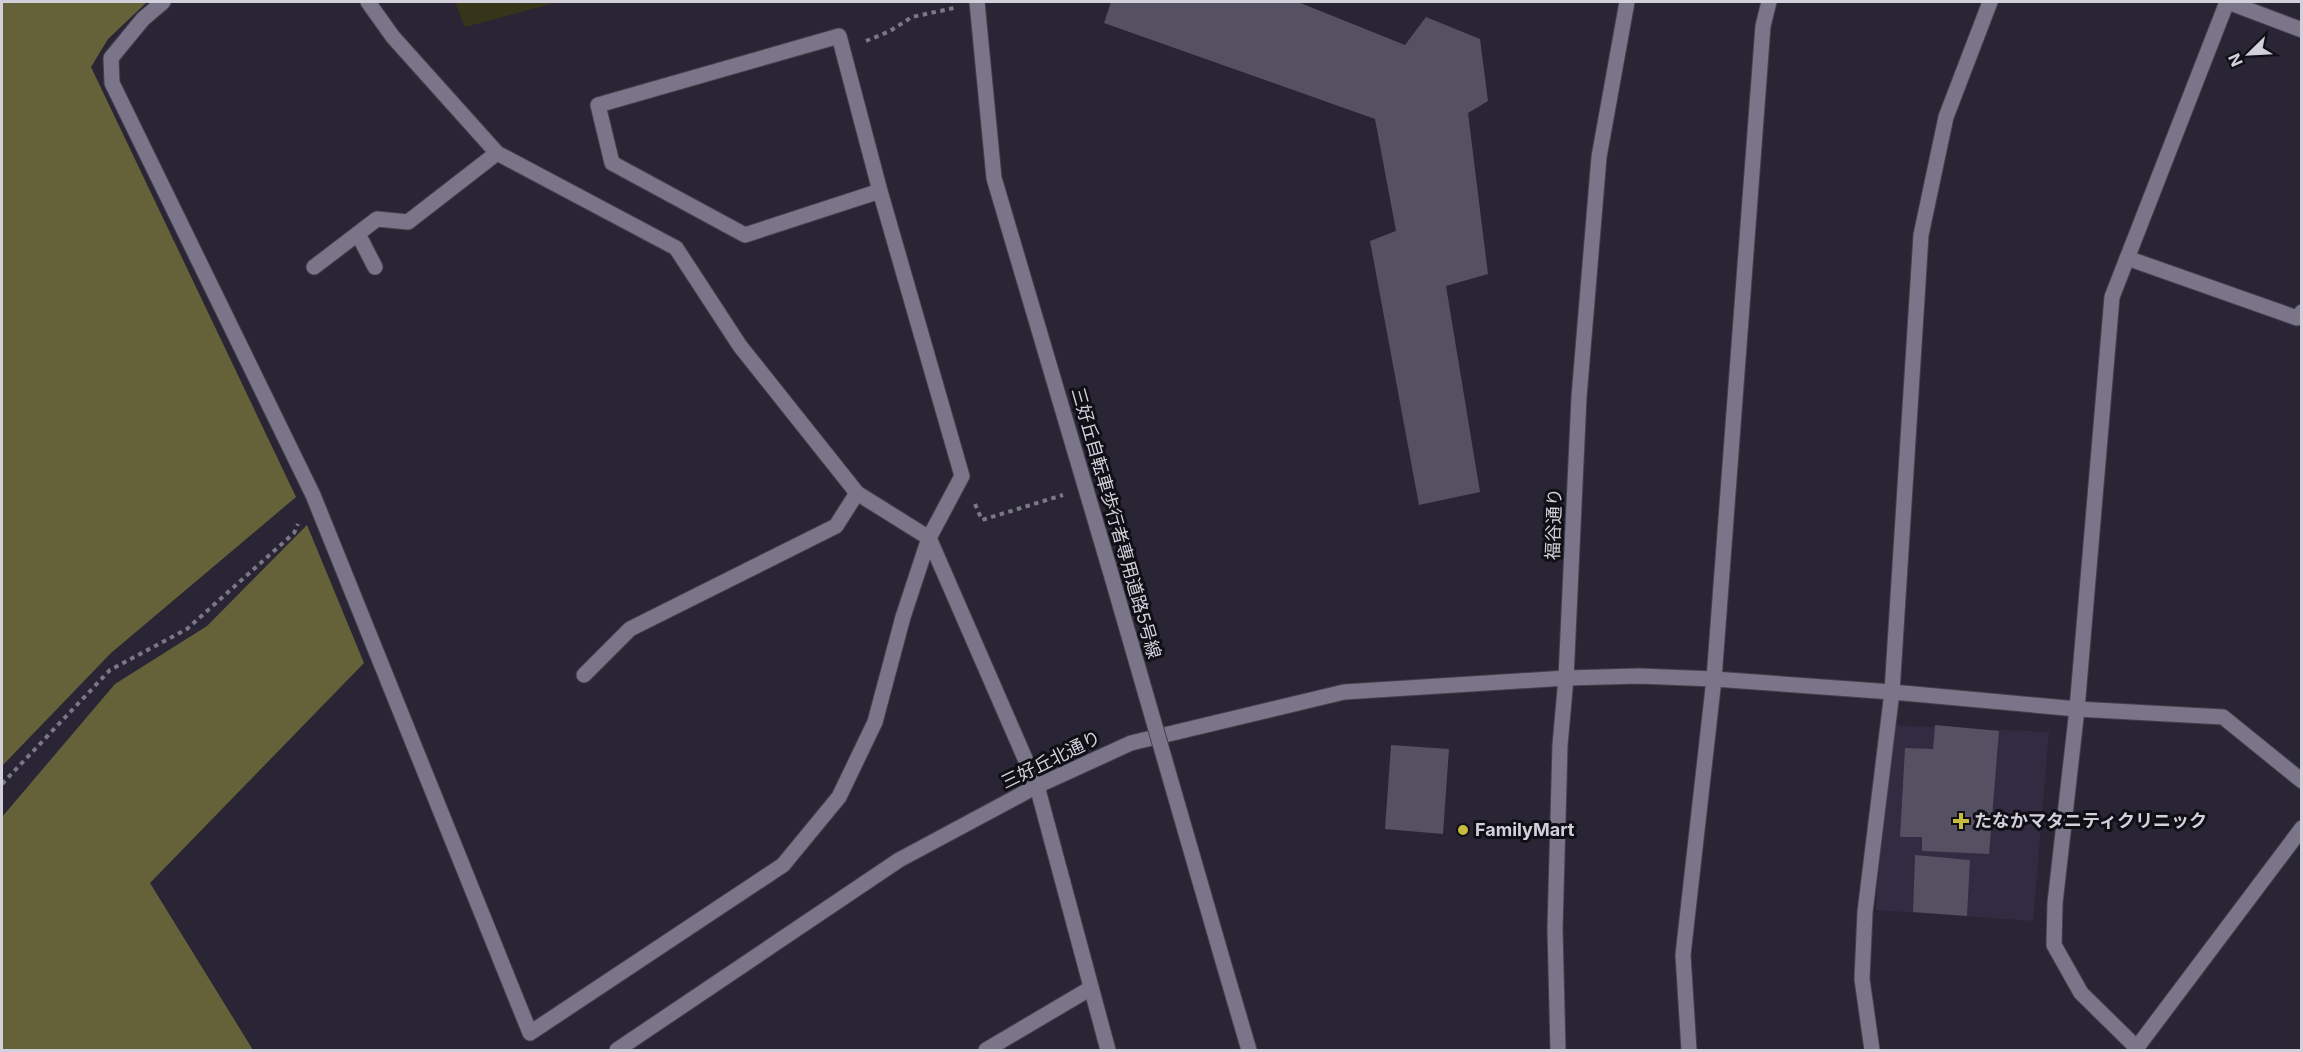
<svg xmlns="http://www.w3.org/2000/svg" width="2303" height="1052" viewBox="0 0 2303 1052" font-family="Inter,'Noto Sans JP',sans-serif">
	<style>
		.built { fill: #322b41 }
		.green { fill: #373519 }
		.forest { fill: #65623a }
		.building { fill: #555062 }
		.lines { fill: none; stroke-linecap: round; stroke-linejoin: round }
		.pedestrian-casing { stroke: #44404d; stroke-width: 17 }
		.minor-casing { stroke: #44404d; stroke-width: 17 }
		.tertiary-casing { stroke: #44404d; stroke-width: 17 }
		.path { stroke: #7b7885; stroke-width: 4; stroke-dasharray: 4.5 4.5; stroke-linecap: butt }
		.pedestrian { stroke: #7a7588; stroke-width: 15 }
		.minor { stroke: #7a7588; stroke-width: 15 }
		.tertiary { stroke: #7a7588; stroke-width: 15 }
		.pedestrian-bridge-casing { stroke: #44404d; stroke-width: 17; stroke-linecap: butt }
		.pedestrian-bridge { stroke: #7a7588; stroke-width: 15 }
		.poi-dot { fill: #c6bc3d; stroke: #110f16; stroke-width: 2 }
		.labels { text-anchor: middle; stroke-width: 6; stroke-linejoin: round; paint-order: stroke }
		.street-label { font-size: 18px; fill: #d2d0da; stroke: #110f16 }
		.poi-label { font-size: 18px; font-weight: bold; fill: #d2d0da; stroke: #110f16; text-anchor: start }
	</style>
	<rect width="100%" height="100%" fill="#292535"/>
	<!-- built -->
	<polygon class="built" points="1886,725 2049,732 2033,921 1876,910"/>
	<!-- green -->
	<polygon class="green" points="455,2 558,2 465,27"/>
	<!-- forest -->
	<g class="forest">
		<polygon points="2,2 147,2 108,39 91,67 296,497 111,653 2,766"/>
		<polygon points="307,525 364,663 150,883 253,1050 2,1050 2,817 115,684 207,626"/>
	</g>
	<!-- building -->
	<g class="building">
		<polygon points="1111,2 1298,2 1405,45 1426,17 1480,39 1488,101 1468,113 1488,274 1446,286 1480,492 1419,505 1370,241 1396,231 1375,119 1104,23"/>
		<polygon points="1935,725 1999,731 1989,854 1922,851 1922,837 1900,837 1905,748 1933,749"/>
		<polygon points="1391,745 1449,749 1443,834 1385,829"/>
		<polygon points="1915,855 1970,860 1967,916 1913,912"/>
	</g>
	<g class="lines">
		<!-- pedestrian casing -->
		<g class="pedestrian-casing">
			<g id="pedestrian">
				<polyline points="977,2 994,178 1109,567"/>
				<polyline points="1222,958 1249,1050"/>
			</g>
		</g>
		<!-- minor casing -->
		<g class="minor-casing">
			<g id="minor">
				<polyline points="163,2 143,19 111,58 112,83 313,495 530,1033 783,865 839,797 875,722 903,617 929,538 962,476 880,191 839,36 598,105 612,163 745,235 880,191"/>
				<polyline points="368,2 393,37 497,153 676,248 740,346 857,493 929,538 1037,786 1108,1050"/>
				<polyline points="2228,2 2302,30"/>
				<polyline points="358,234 375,267"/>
				<polyline points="2127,258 2297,318 2302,312"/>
				<polyline points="314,267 377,219 408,222 497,153"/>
				<polyline points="584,675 630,629 836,526 857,493"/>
				<polyline points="1566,678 1639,676 1714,679 1892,692 2077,709 2223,717 2302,781"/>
				<polyline points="2137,1048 2081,993 2054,945 2055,903 2077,709 2112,297 2227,2"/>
				<polyline points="986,1050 1091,988"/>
				<polyline points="1558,1050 1555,929 1560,745 1566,678 1579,397 1599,157 1627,2"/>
				<polyline points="1689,1050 1683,955 1714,679 1763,26 1769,2"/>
				<polyline points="1872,1050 1862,979 1865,912 1892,692 1921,235 1946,117 1990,2"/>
				<polyline points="2135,1050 2302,828"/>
			</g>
		</g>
		<!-- tertiary casing -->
		<g class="tertiary-casing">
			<polyline id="tertiary" points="617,1050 899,860 1037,786 1131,743 1344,692 1566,678"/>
		</g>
		<!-- path -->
		<g class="path">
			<polyline points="866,41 890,31 912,17 954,8"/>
			<polyline points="975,504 982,520 1063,495"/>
			<polyline points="2,784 110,670 187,629 294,533 298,524"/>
		</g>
		<!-- pedestrian -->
		<use href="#pedestrian" class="pedestrian"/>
		<!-- minor -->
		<use href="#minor" class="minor"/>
		<!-- tertiary -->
		<use href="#tertiary" class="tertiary"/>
		<!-- pedestrian-bridge casing -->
		<g class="pedestrian-bridge-casing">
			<polyline id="pedestrian-bridge" points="1109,567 1222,958"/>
		</g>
		<!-- pedestrian-bridge -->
		<use href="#pedestrian-bridge" class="pedestrian-bridge"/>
	</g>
	<!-- markers -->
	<g class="poi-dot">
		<path d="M1958 812h6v6h6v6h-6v6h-6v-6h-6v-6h6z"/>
		<circle cx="1463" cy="830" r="6"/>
	</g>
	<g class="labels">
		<!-- street labels -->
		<g class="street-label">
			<text transform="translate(1116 523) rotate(74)" y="6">三好丘自転車歩行者専用道路5号線</text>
			<text transform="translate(1554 524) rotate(-88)" y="6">福谷通り</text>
			<text transform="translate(1051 760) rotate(-26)" y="6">三好丘北通り</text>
		</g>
		<!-- poi labels -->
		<g class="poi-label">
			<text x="1974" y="827">たなかマタニティクリニック</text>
			<text x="1475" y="836">FamilyMart</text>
		</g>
	</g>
	<!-- border -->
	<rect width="2303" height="1052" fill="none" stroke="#d2d0da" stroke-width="6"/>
	<!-- north arrow -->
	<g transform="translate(2249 54) rotate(246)" stroke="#110f16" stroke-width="4.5" paint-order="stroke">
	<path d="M0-4.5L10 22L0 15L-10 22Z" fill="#d2d0da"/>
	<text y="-9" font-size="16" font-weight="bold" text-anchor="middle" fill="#d2d0da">N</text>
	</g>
</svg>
